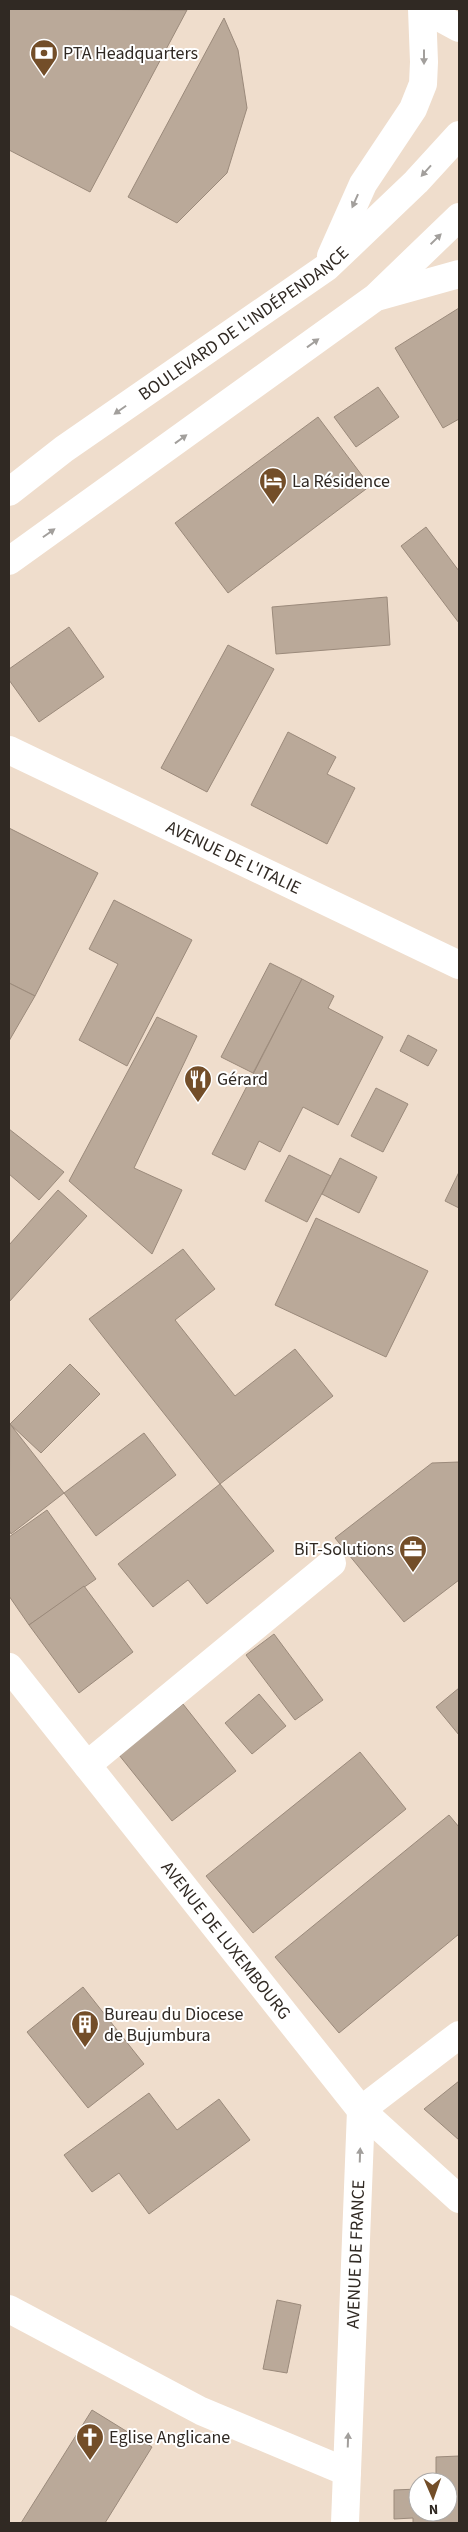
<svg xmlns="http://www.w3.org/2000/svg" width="468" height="2532" viewBox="0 0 468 2532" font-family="'Source Sans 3',sans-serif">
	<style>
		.building { fill: #baa999; stroke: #9b8a7b }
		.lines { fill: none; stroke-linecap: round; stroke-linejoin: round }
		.minor { stroke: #fff; stroke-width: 28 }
		.oneway { fill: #a29f9c }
		.labels { text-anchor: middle; stroke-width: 4; stroke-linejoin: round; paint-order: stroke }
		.poi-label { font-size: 18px; fill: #302923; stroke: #fff; text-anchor: start }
		.street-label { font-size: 18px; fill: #302923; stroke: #fff }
	</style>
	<rect width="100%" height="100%" fill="#efddcc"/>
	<!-- building -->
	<g class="building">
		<polygon points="9,9 187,10 90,192 9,150"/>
		<polygon points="224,18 238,50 247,108 227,173 177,223 128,197"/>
		<polygon points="459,308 459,419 443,428 395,348"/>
		<polygon points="378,387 399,417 356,447 334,417"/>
		<polygon points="318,417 370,486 228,593 175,523"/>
		<polygon points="426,527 459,571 459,623 401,546"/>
		<polygon points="387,597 390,645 276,654 272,607"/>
		<polygon points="69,627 104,677 39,722 9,680 9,669"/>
		<polygon points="228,645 274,669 207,792 161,768"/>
		<polygon points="288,732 336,757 327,774 355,788 327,844 251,805"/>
		<polygon points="9,828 98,873 35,996 9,983"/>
		<polygon points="114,900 192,940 127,1066 79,1040 118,964 89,949"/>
		<polygon points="270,963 302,979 253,1073 221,1057"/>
		<polygon points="302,979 334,996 328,1008 383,1037 338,1125 303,1107 280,1152 259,1141 245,1170 212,1154"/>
		<polygon points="9,983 35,996 9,1041"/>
		<polygon points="157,1017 197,1036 134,1168 182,1190 152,1254 69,1181"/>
		<polygon points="408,1035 437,1050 428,1066 400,1051"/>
		<polygon points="376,1088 408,1104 383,1152 351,1136"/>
		<polygon points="9,1129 64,1172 39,1200 9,1174"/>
		<polygon points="289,1155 331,1176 307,1222 265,1201"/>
		<polygon points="340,1158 377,1177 359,1213 322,1194"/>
		<polygon points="459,1172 459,1208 445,1201"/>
		<polygon points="58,1190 87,1216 9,1302 9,1245"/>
		<polygon points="316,1218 428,1271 386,1357 275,1305"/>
		<polygon points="183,1249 215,1289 175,1320 235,1396 295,1349 333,1396 220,1484 89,1319"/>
		<polygon points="70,1364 100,1394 41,1453 10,1424"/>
		<polygon points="10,1424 64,1493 11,1534 9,1530"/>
		<polygon points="144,1433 176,1475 96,1536 64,1493"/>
		<polygon points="459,1462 459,1580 404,1622 335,1538 432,1463"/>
		<polygon points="220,1484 274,1551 207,1604 188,1580 153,1607 118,1564"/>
		<polygon points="47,1510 96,1579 29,1625 9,1596 9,1537"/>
		<polygon points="84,1586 133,1652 79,1693 29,1625"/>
		<polygon points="274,1634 323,1700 295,1720 246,1655"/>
		<polygon points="459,1688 459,1735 436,1707"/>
		<polygon points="259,1694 286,1726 252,1754 225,1723"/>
		<polygon points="183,1704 236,1771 172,1821 119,1755"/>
		<polygon points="360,1752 406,1809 253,1933 206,1876"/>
		<polygon points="449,1815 459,1827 459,1934 339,2033 275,1957"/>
		<polygon points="83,1987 144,2064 88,2108 27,2032"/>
		<polygon points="459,2081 459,2140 424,2109"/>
		<polygon points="149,2093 177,2130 219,2099 250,2140 149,2214 119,2173 92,2192 64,2155"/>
		<polygon points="277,2300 301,2305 287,2373 263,2369"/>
		<polygon points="92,2410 152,2447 105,2523 21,2523"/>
		<polygon points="459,2456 459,2523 413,2523 413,2518 394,2519 394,2490 418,2489 418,2512 448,2512 448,2482 436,2482 436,2457"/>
	</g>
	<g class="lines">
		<!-- minor -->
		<g class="minor">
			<polyline points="424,9 459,28"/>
			<polyline points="331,256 363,184 413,109 423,84 424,62 422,9"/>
			<polyline points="380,296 459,274"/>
			<path id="s1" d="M9 492 64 449 327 267 416 182 459 135"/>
			<polyline points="9,561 376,297 459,217"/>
			<path id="s2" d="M9 750 459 965"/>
			<path id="s3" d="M9 1667 361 2110 459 2199"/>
			<polyline points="87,1765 332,1563"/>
			<polyline points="9,2309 201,2411 347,2472"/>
			<path id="s4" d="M345 2523 361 2110 459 2035"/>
		</g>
	</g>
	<!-- one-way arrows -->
	<defs><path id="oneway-solid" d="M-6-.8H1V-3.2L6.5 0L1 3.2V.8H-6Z" transform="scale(1.25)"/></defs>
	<g class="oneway">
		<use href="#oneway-solid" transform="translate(424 57) rotate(90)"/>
		<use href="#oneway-solid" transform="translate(426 171) rotate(132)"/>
		<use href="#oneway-solid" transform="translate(355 201) rotate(114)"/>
		<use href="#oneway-solid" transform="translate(436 239) rotate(-44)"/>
		<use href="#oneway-solid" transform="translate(313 343) rotate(-36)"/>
		<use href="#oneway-solid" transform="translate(120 410) rotate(145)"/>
		<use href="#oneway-solid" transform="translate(181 439) rotate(-36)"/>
		<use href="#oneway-solid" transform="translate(49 533) rotate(-35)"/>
		<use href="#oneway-solid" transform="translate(360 2155) rotate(-88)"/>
		<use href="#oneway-solid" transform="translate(348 2440) rotate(-88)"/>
	</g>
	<!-- icons -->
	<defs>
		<g id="bank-pin" transform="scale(1.4375)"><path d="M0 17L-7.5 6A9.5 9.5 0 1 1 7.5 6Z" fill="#734e29" stroke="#fff"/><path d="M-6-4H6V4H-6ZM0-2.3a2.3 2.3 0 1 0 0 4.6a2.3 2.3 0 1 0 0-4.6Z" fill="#fff"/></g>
		<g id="hotel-pin" transform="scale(1.4375)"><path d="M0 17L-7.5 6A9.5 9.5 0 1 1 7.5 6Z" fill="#734e29" stroke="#fff"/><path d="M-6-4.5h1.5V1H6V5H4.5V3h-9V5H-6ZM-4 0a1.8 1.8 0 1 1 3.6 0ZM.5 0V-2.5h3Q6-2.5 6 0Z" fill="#fff"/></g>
		<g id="restaurant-pin" transform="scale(1.4375)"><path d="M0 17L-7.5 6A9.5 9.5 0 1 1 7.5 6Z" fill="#734e29" stroke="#fff"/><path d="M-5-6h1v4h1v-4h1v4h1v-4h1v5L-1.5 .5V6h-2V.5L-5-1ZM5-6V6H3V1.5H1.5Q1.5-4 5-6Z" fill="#fff"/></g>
		<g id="office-pin" transform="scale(1.4375)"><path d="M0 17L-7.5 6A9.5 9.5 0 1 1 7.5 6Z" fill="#734e29" stroke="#fff"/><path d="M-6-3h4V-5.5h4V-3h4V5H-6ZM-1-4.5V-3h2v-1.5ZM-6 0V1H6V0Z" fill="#fff"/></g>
		<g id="building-pin" transform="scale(1.4375)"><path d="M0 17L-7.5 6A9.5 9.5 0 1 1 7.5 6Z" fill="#734e29" stroke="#fff"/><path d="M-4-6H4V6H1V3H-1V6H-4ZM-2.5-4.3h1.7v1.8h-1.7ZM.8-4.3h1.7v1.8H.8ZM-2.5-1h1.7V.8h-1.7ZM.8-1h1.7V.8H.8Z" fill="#fff"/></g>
		<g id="church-pin" transform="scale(1.4375)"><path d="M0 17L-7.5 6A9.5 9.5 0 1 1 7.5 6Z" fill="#734e29" stroke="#fff"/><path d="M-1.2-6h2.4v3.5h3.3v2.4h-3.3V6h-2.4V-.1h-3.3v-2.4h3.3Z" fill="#fff"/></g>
	</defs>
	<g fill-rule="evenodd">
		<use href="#bank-pin" x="44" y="53"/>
		<use href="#hotel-pin" x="273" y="481"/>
		<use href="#restaurant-pin" x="198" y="1079"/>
		<use href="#office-pin" x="413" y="1549"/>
		<use href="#building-pin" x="85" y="2024"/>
		<use href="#church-pin" x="90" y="2437"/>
	</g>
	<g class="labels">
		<!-- poi labels -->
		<g class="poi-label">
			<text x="63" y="59">PTA Headquarters</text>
			<text x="292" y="487">La Résidence</text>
			<text x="217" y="1085">Gérard</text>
			<text x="394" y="1555" text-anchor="end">BiT-Solutions</text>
			<text x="104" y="2020">Bureau du Diocese<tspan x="104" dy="21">de Bujumbura</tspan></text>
			<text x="109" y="2443">Eglise Anglicane</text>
		</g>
		<!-- street labels -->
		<g class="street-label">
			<text dy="6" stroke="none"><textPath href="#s1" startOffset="289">BOULEVARD DE L'INDÉPENDANCE</textPath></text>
			<text dy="6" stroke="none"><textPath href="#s2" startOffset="249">AVENUE DE L'ITALIE</textPath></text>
			<text dy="6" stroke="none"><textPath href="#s3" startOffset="349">AVENUE DE LUXEMBOURG</textPath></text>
			<text dy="6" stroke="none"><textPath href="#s4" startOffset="269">AVENUE DE FRANCE</textPath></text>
		</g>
	</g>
	<!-- border -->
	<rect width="468" height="2532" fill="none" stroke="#302923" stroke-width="20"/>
	<!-- north arrow -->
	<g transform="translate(433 2497) rotate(178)"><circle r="24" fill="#ffffff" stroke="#aca9a7"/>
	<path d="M0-4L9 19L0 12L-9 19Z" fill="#734e29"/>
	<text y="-8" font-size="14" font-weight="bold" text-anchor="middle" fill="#302923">N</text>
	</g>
</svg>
